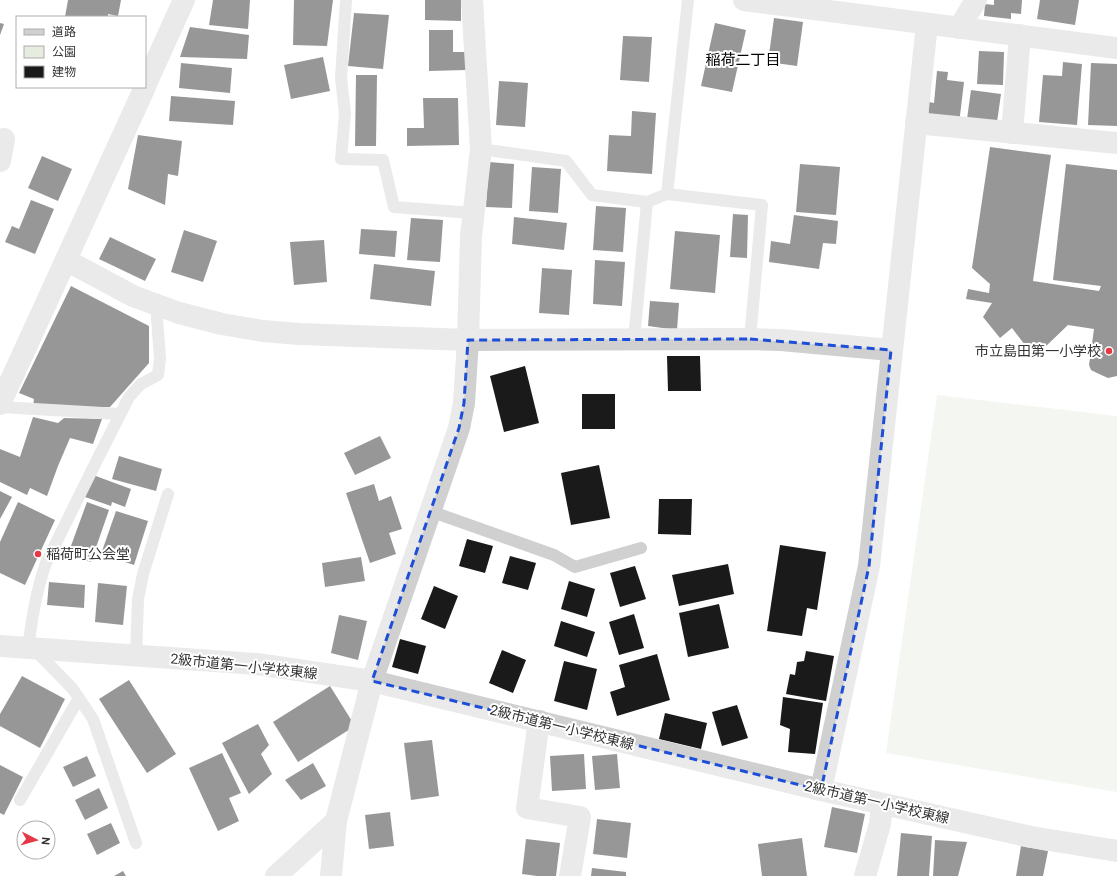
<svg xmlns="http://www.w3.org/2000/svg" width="1117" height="876" viewBox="0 0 1117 876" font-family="Roboto,'Noto Sans JP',sans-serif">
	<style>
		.green { fill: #e6ecdf }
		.building { fill: #1a1a1a }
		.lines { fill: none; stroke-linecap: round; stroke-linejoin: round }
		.service { stroke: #d0d0d0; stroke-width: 12 }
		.minor { stroke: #d0d0d0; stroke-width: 22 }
		.marked { fill: none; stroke: #1d4ed8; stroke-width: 3; stroke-dasharray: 8 5; stroke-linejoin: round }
		.poi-dot { fill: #e63946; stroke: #fff; stroke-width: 1.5 }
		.labels { text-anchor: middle; stroke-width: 4; stroke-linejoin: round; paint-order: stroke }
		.poi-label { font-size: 14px; fill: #333; stroke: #fff; text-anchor: end }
		.street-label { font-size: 14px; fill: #333; stroke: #fff }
		.neighbourhood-label { font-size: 15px; fill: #000; stroke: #fff }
	</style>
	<rect width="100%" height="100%" fill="#fff"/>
	<!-- green -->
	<polygon class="green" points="937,395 1117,416 1117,792 886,753"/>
	<!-- building -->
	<g class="building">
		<polygon points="68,0 121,0 118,16 108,14 108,17 65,17"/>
		<polygon points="213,0 250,0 248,29 209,25"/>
		<polygon points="294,0 333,0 327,46 293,45"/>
		<polygon points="425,0 461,0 461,21 425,20"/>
		<polygon points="994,0 1022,0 1021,14 1011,13 1011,19 984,16 985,4 994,5"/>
		<polygon points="1040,0 1079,0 1075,25 1037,19"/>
		<polygon points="354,13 389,15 383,69 348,66"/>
		<polygon points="774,18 803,22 797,66 768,62"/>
		<polygon points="0,23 4,24 0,35"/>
		<polygon points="715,23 746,30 732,92 701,86"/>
		<polygon points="190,27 249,35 247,59 180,57"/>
		<polygon points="429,30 453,30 453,52 466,52 466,70 429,71"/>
		<polygon points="623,36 652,37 649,82 620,80"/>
		<polygon points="979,51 1004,52 1003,85 977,84"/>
		<polygon points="323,57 330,91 291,99 284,65"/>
		<polygon points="1063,62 1082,64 1077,125 1039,122 1043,75 1062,76"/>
		<polygon points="181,63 232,68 230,93 179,88"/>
		<polygon points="1091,63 1117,64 1117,126 1088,125"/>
		<polygon points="937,71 948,72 947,80 964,82 959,124 928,120 929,102 934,103"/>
		<polygon points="356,75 377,75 376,146 355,146"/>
		<polygon points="499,81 528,83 525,127 496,125"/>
		<polygon points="971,90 1001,94 997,122 967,119"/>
		<polygon points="171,96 235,101 233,125 169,121"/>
		<polygon points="423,98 458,98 459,145 407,146 407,128 424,128"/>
		<polygon points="632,111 656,113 652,174 607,171 609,135 631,136"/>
		<polygon points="138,135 182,141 178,176 168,174 165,205 128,189"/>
		<polygon points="990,147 1051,155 1033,281 1099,291 1101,286 1053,280 1066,164 1117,170 1117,376 1108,378 1097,373 1091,370 1089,365 1094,329 1068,325 1043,349 1028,349 1012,328 1000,338 983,317 992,303 966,299 968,289 989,293 990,284 972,268"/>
		<polygon points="42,156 72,169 58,201 28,188"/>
		<polygon points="489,162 514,164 512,208 486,207"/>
		<polygon points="800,164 840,167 836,215 796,212"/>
		<polygon points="532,167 561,169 558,213 529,211"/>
		<polygon points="31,200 54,209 35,254 5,242 12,226 19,229"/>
		<polygon points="596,206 626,208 623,252 593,250"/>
		<polygon points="733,214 748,215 747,258 730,257"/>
		<polygon points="794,215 838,221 836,244 823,243 819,269 769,262 771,241 790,244"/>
		<polygon points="514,217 567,223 564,250 512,244"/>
		<polygon points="411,218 443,220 440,262 407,260"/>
		<polygon points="361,229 397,231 395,257 359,254"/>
		<polygon points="184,230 217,241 203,282 171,272"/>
		<polygon points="675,231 720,235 715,293 670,289"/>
		<polygon points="110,237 156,259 145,281 99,259"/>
		<polygon points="324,240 327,282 294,285 290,242"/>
		<polygon points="595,260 625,262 622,306 593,304"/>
		<polygon points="374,264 435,271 431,306 370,299"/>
		<polygon points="542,268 572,270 569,315 539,313"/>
		<polygon points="71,286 149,326 149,363 110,407 33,407 34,399 19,393"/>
		<polygon points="650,301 679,303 677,330 648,326"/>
		<polygon points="667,356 700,356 701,391 668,391"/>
		<polygon points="525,366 539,423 504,432 490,376"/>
		<rect x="582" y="394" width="33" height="35"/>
		<polygon points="33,417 58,423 64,418 102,419 93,444 70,438 58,466 47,496 30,488 27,495 0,482 0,449 20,457"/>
		<polygon points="380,436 391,458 355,475 344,453"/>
		<polygon points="119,456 162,469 156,491 112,479"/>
		<polygon points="599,465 610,518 571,525 561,473"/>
		<polygon points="93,475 131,489 125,507 112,502 111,506 85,497"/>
		<polygon points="374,484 379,501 391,496 402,529 389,533 396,554 370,563 346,493"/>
		<polygon points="0,491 12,497 0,519"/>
		<polygon points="659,499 692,499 691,535 658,534"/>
		<polygon points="18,502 55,520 25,585 0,573 0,542"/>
		<polygon points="87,502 109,510 91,562 68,554"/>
		<polygon points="116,511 148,521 134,565 101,554"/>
		<polygon points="467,539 493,546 485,573 459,566"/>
		<polygon points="780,545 826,552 817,610 807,608 802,636 767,631"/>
		<polygon points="510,556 536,563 528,590 502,583"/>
		<polygon points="361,557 365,581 325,587 322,563"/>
		<polygon points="728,564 734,594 679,606 672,575"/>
		<polygon points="635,566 646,599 620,607 610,573"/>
		<polygon points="569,581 595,589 587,617 561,609"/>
		<polygon points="49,582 85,585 84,608 47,605"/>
		<polygon points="98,583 127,586 123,625 95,622"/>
		<polygon points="434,586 458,596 445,629 421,619"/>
		<polygon points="719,604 729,648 688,657 679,613"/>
		<polygon points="634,614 644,648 619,655 609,622"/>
		<polygon points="339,615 367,621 358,660 331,653"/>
		<polygon points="561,621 595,632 587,657 554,646"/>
		<polygon points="400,639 426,646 418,674 392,667"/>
		<polygon points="502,650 526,660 513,693 489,683"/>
		<polygon points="806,651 834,656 826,701 786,694 790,674 795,675 797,662 804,661"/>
		<polygon points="657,654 670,700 617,716 610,692 625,687 619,665"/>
		<polygon points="564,661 597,669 587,710 554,701"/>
		<polygon points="22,676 65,699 40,748 0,726 0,714"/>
		<polygon points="129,680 176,754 147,773 99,699"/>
		<polygon points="330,686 355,726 298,762 273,722"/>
		<polygon points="783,697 823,703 815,754 788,752 790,729 780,725"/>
		<polygon points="737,705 748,738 722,746 712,712"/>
		<polygon points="665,713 707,723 701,749 659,739"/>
		<polygon points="258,724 269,745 261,754 272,774 249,794 222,743"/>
		<polygon points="432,740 439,796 411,800 404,743"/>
		<polygon points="222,753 241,793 229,798 239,821 218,831 189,768"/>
		<polygon points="584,754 586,789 552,791 550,756"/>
		<polygon points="617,754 620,788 595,790 592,756"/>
		<polygon points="87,756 96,776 73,787 63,767"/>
		<polygon points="313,763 326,786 301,800 285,780"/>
		<polygon points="0,765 23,777 4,815 0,813"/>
		<polygon points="99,788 108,808 85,820 75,800"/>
		<polygon points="832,807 865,814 857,853 824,847"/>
		<polygon points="390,812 394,846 369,849 365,815"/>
		<polygon points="597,819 631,823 627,858 593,854"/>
		<polygon points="111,823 120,843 97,855 87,834"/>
		<polygon points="901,833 932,836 929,876 897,876"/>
		<polygon points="802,838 807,876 762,876 758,844"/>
		<polygon points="526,839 560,843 556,876 537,876 522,874"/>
		<polygon points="935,840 967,842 958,876 933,876"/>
		<polygon points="1021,846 1048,851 1043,876 1016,876"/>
		<polygon points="592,868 626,872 626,876 591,876"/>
		<polygon points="123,871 126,876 114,876"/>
	</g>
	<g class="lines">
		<!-- service -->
		<g class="service">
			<polyline points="346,0 341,78 345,114 341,159 383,160 394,207 473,213"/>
			<polyline points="481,149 566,161 592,195 647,202"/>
			<polyline points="667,194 762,205 750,339"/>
			<polyline points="634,340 647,202 667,194 688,0"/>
			<polyline points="0,407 120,414"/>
			<polyline points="430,511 554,555 575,567 641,548"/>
			<path d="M28 648C32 619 36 591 46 563L97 460 129 397 141 384 158 375 160 359 156 304"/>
			<polyline points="34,649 72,688 93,719 136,843"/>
			<polyline points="136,656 138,599 143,574 168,494"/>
			<polyline points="20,800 79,698"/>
		</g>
		<!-- minor -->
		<g class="minor">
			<polyline points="744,0 1117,48"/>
			<polyline points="959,28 976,0"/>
			<polyline points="145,86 184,0"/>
			<polyline points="916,123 1117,143"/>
			<polyline points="1012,133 1020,35"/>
			<polyline points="0,161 4,139"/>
			<polyline points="66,260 133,296 179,313 222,324 263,331 299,334 468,340 750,339 781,340 891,350"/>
			<polyline points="0,404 145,87"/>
			<polyline points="0,646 257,664 372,681 821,790 1031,837 1117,851"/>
			<polyline points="539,721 527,808 580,817 570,876"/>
			<polyline points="821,790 869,566 927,24"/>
			<polyline points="276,876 336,821"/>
			<polyline points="331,876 336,821 372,681 459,428 464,403 468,340 471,236 481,149 472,0"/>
			<polyline points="865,876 880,824 882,804"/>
		</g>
	</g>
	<!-- marked area -->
	<path d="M0 0H1117V876H0ZM750 339 891 350 869 566 821 790 372 681 459 428 464 403 468 340Z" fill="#fff" fill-opacity=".55" fill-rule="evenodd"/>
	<path class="marked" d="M750 339 891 350 869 566 821 790 372 681 459 428 464 403 468 340Z"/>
	<!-- markers -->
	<g class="poi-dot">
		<circle cx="1109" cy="351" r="4"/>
		<circle cx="38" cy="554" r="4"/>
	</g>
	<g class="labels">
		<!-- poi labels -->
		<g class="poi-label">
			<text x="1101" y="356">市立島田第一小学校</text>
			<text x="46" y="559" text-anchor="start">稲荷町公会堂</text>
		</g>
		<!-- street labels -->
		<g class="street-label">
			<text transform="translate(244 666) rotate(6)" y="5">2級市道第一小学校東線</text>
			<text transform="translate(562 727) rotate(14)" y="5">2級市道第一小学校東線</text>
			<text transform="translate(877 802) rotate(13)" y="5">2級市道第一小学校東線</text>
		</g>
		<!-- neighbourhood labels -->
		<g class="neighbourhood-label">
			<text x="743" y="65">稲荷二丁目</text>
		</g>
	</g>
	<!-- legend -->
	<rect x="16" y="16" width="130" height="72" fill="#ffffff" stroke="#adadad"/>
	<rect x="24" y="29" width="20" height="6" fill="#d0d0d0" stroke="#adadad"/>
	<text x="52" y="36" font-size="12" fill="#333333">道路</text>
	<rect x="24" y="46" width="20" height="12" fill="#e6ecdf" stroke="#adadad"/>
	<text x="52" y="56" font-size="12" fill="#333333">公園</text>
	<rect x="24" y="66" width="20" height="12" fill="#1a1a1a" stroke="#adadad"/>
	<text x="52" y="76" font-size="12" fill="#333333">建物</text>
	<!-- north arrow -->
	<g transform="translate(36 840) rotate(96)"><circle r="19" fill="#ffffff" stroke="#adadad"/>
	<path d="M0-3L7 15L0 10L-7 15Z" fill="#e63946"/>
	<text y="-6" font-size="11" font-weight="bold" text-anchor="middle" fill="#333333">N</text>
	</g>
</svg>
